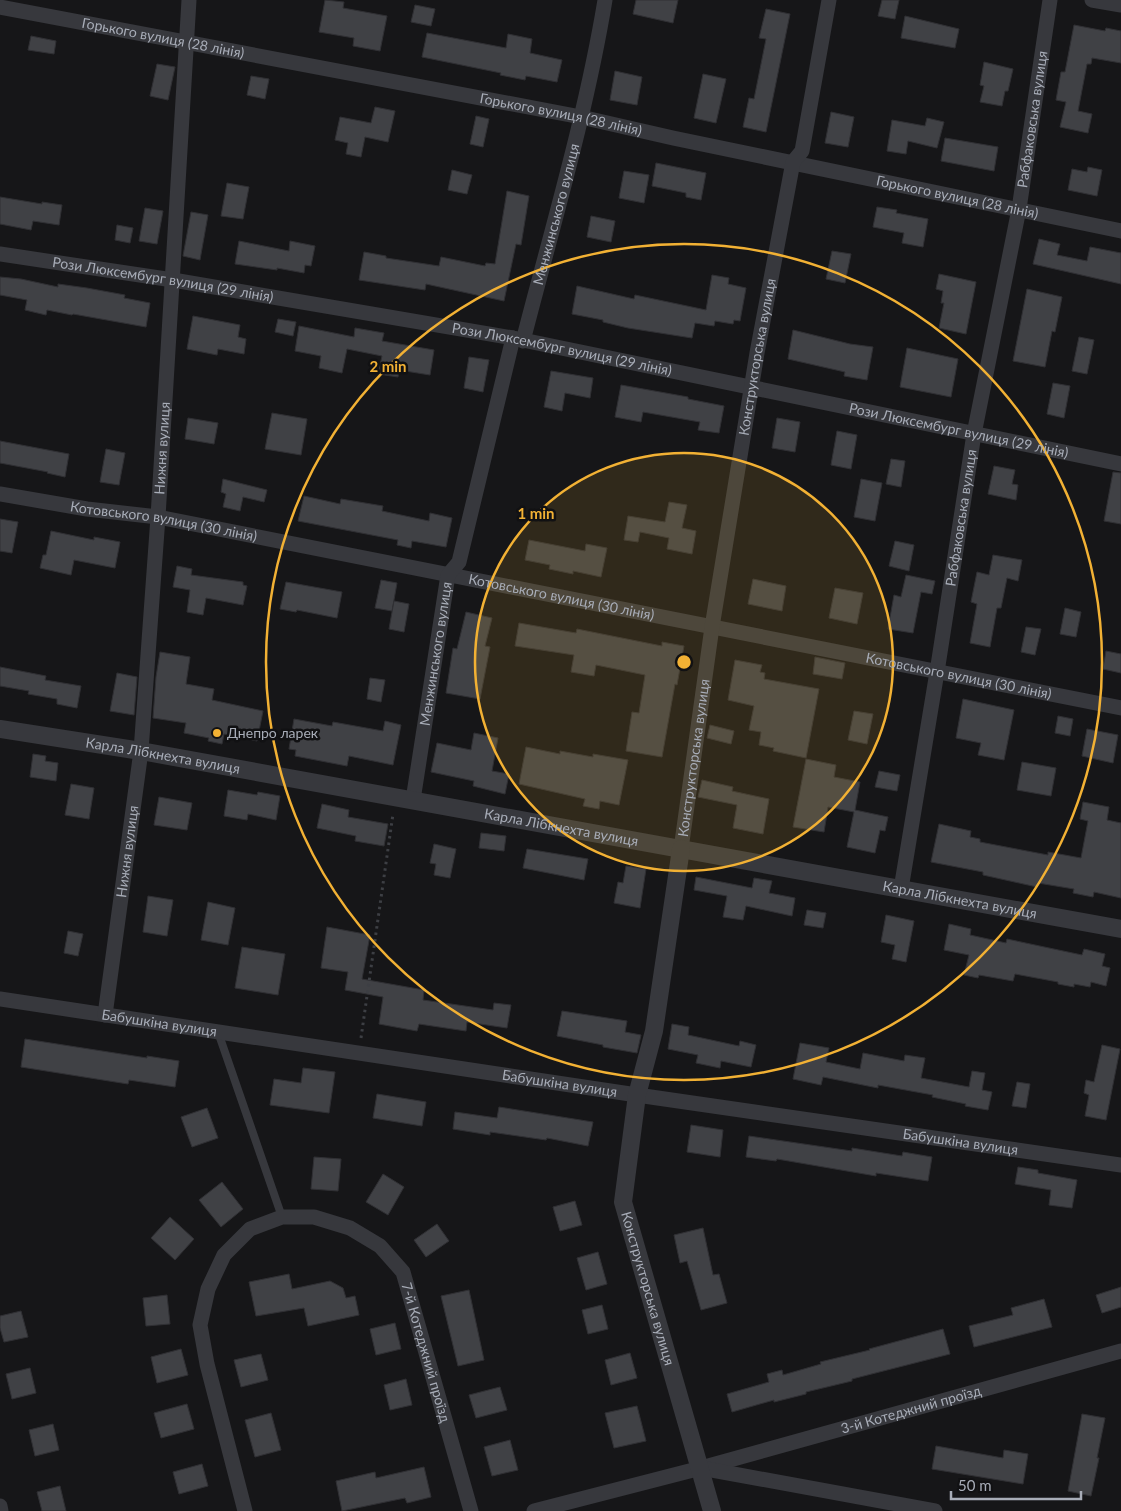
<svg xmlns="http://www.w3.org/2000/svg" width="1121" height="1511" viewBox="0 0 1121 1511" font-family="Lato,sans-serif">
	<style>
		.building { fill: #404145; stroke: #303034 }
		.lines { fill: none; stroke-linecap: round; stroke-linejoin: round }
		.path { stroke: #3d3f44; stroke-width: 3; stroke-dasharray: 2.5 4; stroke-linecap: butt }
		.service { stroke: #37383d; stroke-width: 8 }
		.minor { stroke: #37383d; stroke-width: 15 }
		.tertiary { stroke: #37383d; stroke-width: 18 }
		.ring { fill: none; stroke: #f2b134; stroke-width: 2.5 }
		.poi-dot { fill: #f2b134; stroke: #111113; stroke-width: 2 }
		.labels { text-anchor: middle; stroke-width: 5; stroke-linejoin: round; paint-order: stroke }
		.street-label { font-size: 14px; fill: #a8adb8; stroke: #111113 }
		.poi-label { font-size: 14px; fill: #a8adb8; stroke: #111113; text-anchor: start }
		.centre { fill: #f2b134; stroke: #111113; stroke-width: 2.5 }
		.ring-label { font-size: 15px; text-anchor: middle; font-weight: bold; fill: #f2b134; stroke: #111113; stroke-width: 5; stroke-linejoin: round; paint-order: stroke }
	</style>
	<rect width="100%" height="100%" fill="#161618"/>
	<!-- building -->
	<g class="building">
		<polygon points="325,0 344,2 343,8 387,16 380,51 353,46 354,38 319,32"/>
		<polygon points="636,0 678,0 673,23 633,14"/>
		<polygon points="882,0 899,0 895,19 878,16"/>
		<polygon points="415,5 435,9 431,26 411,22"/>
		<polygon points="766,9 790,14 766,132 743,127 749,98 754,99 766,39 759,38"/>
		<polygon points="905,16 959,29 955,48 901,38"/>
		<polygon points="1074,25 1105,31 1106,28 1121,31 1121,63 1092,58 1091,64 1087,64 1078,111 1092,114 1088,133 1060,127 1066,102 1056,100 1061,72 1065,72"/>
		<polygon points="427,33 506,48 508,34 532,39 530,53 562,60 557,82 526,76 525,80 500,75 501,73 422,57"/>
		<polygon points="31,36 56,41 54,54 28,50"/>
		<polygon points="984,62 1013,69 1008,91 1005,91 1002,106 980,102 984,86 980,85"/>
		<polygon points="157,64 175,67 168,100 150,96"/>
		<polygon points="615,71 642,77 637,105 610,100"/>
		<polygon points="703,74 726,79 716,123 694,118"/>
		<polygon points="251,76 269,79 265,99 247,95"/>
		<polygon points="375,107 395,111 388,142 365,137 361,157 346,154 348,143 335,140 340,117 371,123"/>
		<polygon points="831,112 854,117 848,147 825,143"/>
		<polygon points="476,116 489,119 483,147 470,144"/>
		<polygon points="927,118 944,122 937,148 908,141 906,154 887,151 892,120 925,126"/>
		<polygon points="945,138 998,147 994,171 941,161"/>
		<polygon points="656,163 706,173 701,200 686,197 686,193 652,186"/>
		<polygon points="1088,167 1102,170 1097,196 1068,190 1072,169 1087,172"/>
		<polygon points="452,170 472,175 467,194 448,190"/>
		<polygon points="624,171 649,175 644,203 619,198"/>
		<polygon points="227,183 249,187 243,219 221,216"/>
		<polygon points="507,191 529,196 521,245 516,244 504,301 426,284 425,290 359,280 364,252 386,256 386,258 439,266 441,257 485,266 486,263 495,264"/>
		<polygon points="0,197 42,204 42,202 62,205 59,225 33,221 31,230 0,224"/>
		<polygon points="877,207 897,210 896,213 928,219 923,247 902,243 904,233 873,227"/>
		<polygon points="145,208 163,211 157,244 139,241"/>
		<polygon points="191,212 208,215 200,260 183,256"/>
		<polygon points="591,216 615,221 611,242 587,237"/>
		<polygon points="117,225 133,228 130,243 115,240"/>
		<polygon points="1039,239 1060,244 1057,255 1087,261 1090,247 1121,253 1121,284 1033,264"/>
		<polygon points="239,241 289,251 290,241 315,246 311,266 305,265 304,273 277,268 277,270 235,264"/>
		<polygon points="832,251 851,254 845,283 826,279"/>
		<polygon points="939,274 976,282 966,334 939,328 944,303 941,303 943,291 936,289"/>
		<polygon points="712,275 729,278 728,284 746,288 740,321 734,320 733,324 715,321 714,326 695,323 692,338 628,328 603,322 603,320 572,314 577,286 634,299 635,295 706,310"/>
		<polygon points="0,277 21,279 58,287 58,284 87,288 125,295 124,298 150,303 146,327 73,314 72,315 47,310 46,315 25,310 27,300 0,295"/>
		<polygon points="1027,289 1062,297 1055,332 1052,331 1045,367 1013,361"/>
		<polygon points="193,316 240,325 238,337 246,339 244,354 218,349 217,355 187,349"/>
		<polygon points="278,319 296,322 293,336 275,332"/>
		<polygon points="299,326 354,337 355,328 384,333 382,341 434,350 430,375 399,370 398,377 378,374 382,356 347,349 342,373 319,368 321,356 295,351"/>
		<polygon points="793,330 850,344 873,347 867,380 844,376 845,372 788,359"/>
		<polygon points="1079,337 1094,340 1087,374 1072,371"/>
		<polygon points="907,348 958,359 951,397 900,387"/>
		<polygon points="469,357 489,360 483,392 464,388"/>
		<polygon points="551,371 593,378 590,398 565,393 562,411 544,407"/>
		<polygon points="1053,383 1070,386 1064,418 1047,414"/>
		<polygon points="621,385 688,397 688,399 724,406 719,433 698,430 700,422 643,412 641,422 615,417"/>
		<polygon points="272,413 307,419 301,455 265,449"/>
		<polygon points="188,418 218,423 214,444 185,439"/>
		<polygon points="777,418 800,422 795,452 772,448"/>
		<polygon points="837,431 857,435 851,469 831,465"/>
		<polygon points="0,441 69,454 65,477 47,473 48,472 0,463"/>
		<polygon points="106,449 125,453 119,485 100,482"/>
		<polygon points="891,459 905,461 901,487 886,484"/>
		<polygon points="994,466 1015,470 1012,484 1018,485 1016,500 988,494"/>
		<polygon points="1113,472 1121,473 1121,524 1104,521"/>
		<polygon points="223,479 267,490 264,502 243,497 240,511 223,507 226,494 221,492"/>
		<polygon points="861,479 882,483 875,521 854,517"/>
		<polygon points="304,496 340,504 341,499 383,506 382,511 429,521 430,513 452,518 446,547 412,541 411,548 397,545 398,540 298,521"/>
		<polygon points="669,502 687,505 682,528 696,531 692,554 667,549 669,538 640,532 638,542 624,540 628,516 665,522"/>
		<polygon points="0,519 18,522 12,553 0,551"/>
		<polygon points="51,531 94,540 94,537 120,542 115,568 74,560 71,575 40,568 43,555 46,555"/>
		<polygon points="529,540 585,551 586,544 607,548 601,577 573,571 573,574 549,569 550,565 525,560"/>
		<polygon points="895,541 914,545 909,571 889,566"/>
		<polygon points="993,555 1022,560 1018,581 1007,578 1001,608 997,608 990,647 970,643 977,604 971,602 977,572 989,575"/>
		<polygon points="177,566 192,569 191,575 243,582 243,585 247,586 243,605 206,598 203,615 187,612 190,590 173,587"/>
		<polygon points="906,575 935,581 932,594 921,592 913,633 888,629 894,595 901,597"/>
		<polygon points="753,579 786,586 782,611 748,604"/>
		<polygon points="381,580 397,583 392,611 375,608"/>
		<polygon points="286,582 342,592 337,618 297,610 296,612 280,609"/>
		<polygon points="835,588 863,593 857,624 829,618"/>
		<polygon points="394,601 409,604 404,632 389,629"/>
		<polygon points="1065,608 1081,612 1076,637 1060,634"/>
		<polygon points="466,612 492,618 485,646 490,647 480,699 446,693 453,648 457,649"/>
		<polygon points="519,623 576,633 577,629 662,646 662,642 684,646 677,685 675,684 662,757 626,751 632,712 639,713 645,675 596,665 594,676 571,672 574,655 515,646"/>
		<polygon points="1026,627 1041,629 1035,655 1021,652"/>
		<polygon points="1106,651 1121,654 1121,673 1103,669"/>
		<polygon points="160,652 190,657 186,684 214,689 212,700 263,711 257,741 224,734 222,744 208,741 209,738 184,733 186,723 153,718 156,677"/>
		<polygon points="815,657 845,663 842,679 813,674"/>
		<polygon points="735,660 762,665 760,672 765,673 764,679 819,689 806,758 773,751 774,748 759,745 761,732 749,730 754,706 728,700"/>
		<polygon points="0,667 46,676 45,680 81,686 77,708 57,704 57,699 28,694 29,691 0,686"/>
		<polygon points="117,673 137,677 134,715 110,711"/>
		<polygon points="370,678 385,680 381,702 367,699"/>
		<polygon points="963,699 1014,710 1004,760 978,755 981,743 956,738"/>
		<polygon points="854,711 873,714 867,744 848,740"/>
		<polygon points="1058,716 1073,719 1070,736 1055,733"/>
		<polygon points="294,719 332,726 333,722 383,731 385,721 401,725 393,765 349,756 347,766 295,756 296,750 289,749"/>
		<polygon points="710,725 734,731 731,744 707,738"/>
		<polygon points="1087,729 1118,735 1113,763 1082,756"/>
		<polygon points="474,733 498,738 492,771 509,774 505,794 473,786 474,781 431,772 437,743 471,750"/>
		<polygon points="526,747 560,754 560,751 593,757 593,754 628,760 619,805 600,801 599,809 583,806 585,799 519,784"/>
		<polygon points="33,754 46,756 45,761 58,763 56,781 30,777"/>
		<polygon points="806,759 836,765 834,777 860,782 855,810 888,817 885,831 880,830 875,853 847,847 854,812 828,807 824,832 793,827"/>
		<polygon points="1022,762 1056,768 1051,796 1017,790"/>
		<polygon points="879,771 900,775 897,791 875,787"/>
		<polygon points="702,780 733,787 732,791 769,799 763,834 733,828 737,805 698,797"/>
		<polygon points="71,784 94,788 89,819 65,815"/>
		<polygon points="228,790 257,795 258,792 280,796 276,820 248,814 247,820 224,816"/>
		<polygon points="159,797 192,803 187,830 154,825"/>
		<polygon points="1083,802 1109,807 1107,820 1121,823 1121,898 1094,892 1093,897 1073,893 1074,889 1038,883 1037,887 983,875 983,872 931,862 939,824 971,831 970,837 980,839 980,842 1048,855 1048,852 1081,858 1088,821 1080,819"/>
		<polygon points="322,804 349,810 348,817 388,824 384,846 355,841 356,836 317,828"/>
		<polygon points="481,833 506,836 504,851 479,848"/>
		<polygon points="434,844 456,849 450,878 434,875 436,864 430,863"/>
		<polygon points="527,849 588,859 584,880 523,868"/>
		<polygon points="626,866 646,869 640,908 614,903 618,882 623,883"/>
		<polygon points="696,877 752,888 754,878 772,881 769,893 795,898 792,916 746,906 743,920 723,917 727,896 694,890"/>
		<polygon points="148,896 173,900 167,936 143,932"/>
		<polygon points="208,902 235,908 228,945 201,940"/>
		<polygon points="807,910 826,913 823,928 804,925"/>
		<polygon points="886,915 914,921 906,962 892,959 895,945 881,942"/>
		<polygon points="949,924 971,929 970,935 1006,943 1007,939 1082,955 1084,949 1105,954 1102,966 1110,968 1106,986 1091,982 1090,987 1074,984 1074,987 1058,984 1058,982 1015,974 1013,981 979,975 978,978 964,975 969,955 944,950"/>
		<polygon points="327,927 370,935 362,979 424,990 423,1000 493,1010 494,1003 511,1005 507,1028 467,1022 466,1031 419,1024 417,1031 379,1024 383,997 345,990 348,972 321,968"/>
		<polygon points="68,931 83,934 78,956 64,953"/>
		<polygon points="242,947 285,954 278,995 235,988"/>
		<polygon points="562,1011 627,1021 625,1032 641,1035 637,1053 603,1047 603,1045 557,1036"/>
		<polygon points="672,1024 689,1027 688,1035 739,1046 740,1041 756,1045 751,1067 721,1061 720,1068 696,1063 698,1055 668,1049"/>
		<polygon points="25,1039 147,1058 147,1056 179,1061 175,1087 129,1080 128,1084 21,1067"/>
		<polygon points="800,1043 829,1048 826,1062 860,1069 863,1053 904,1061 905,1055 925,1058 921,1078 969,1087 972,1071 985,1073 982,1090 992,1092 988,1110 965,1106 966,1104 932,1097 933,1095 878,1085 878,1088 823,1077 821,1085 793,1079"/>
		<polygon points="1102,1045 1120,1049 1106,1120 1085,1116 1089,1095 1084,1093 1086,1080 1094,1082"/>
		<polygon points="303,1068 335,1072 329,1113 270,1105 274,1079 301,1083"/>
		<polygon points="1017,1082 1030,1084 1026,1108 1012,1106"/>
		<polygon points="377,1094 426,1102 422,1126 373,1118"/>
		<polygon points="499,1107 593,1122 588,1146 547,1138 546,1140 490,1132 490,1135 453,1129 455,1112 497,1118"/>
		<polygon points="207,1108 218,1138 192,1147 181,1117"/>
		<polygon points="691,1125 723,1130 720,1157 687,1152"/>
		<polygon points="749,1136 852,1151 852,1148 902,1156 903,1152 932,1157 928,1181 876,1173 876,1176 777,1159 776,1161 746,1157"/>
		<polygon points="314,1157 341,1159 338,1191 311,1189"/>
		<polygon points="1018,1167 1038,1170 1038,1173 1077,1180 1072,1208 1049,1205 1051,1190 1015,1184"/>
		<polygon points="383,1174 404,1187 388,1215 366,1202"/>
		<polygon points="222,1182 243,1209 221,1227 199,1200"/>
		<polygon points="575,1201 582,1225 560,1231 553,1207"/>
		<polygon points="170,1217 194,1239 175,1260 151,1238"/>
		<polygon points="437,1224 449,1241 426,1257 414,1240"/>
		<polygon points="703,1228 713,1275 719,1274 727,1303 701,1310 687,1261 680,1263 674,1235"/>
		<polygon points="598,1252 607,1284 586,1290 577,1258"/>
		<polygon points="289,1274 292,1289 330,1281 343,1288 346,1298 355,1296 359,1315 308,1326 304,1308 256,1316 249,1282"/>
		<polygon points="1121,1287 1121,1307 1102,1313 1096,1295"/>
		<polygon points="469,1290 484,1360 458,1366 441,1296"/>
		<polygon points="167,1295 170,1324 146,1326 143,1298"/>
		<polygon points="1044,1299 1052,1327 974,1347 969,1326 1013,1315 1011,1308"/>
		<polygon points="602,1305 608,1329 588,1334 582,1310"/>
		<polygon points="21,1311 28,1337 4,1342 0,1328 0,1316"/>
		<polygon points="395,1323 401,1349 376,1355 370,1329"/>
		<polygon points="943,1329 950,1354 852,1379 852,1381 806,1392 806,1394 774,1402 774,1400 732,1412 727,1394 769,1382 767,1374 782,1370 783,1375 821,1364 820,1362 870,1350 869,1349"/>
		<polygon points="181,1349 188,1375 157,1383 151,1357"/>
		<polygon points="630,1353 637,1378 611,1385 605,1360"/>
		<polygon points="261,1354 268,1380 241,1387 234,1360"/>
		<polygon points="30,1368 36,1393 12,1399 6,1374"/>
		<polygon points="406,1379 412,1405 390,1410 384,1385"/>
		<polygon points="500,1387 507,1410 476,1418 469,1395"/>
		<polygon points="187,1404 194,1429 161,1438 154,1413"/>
		<polygon points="637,1406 646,1441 614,1448 605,1413"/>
		<polygon points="271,1413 281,1450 255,1457 245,1420"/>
		<polygon points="1082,1414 1105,1418 1097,1458 1099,1458 1091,1496 1068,1491"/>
		<polygon points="53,1424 59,1450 35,1456 29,1430"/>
		<polygon points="510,1440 518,1470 492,1476 484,1447"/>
		<polygon points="936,1446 1003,1458 1004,1450 1028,1454 1023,1484 932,1469"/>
		<polygon points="202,1464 208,1486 179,1494 173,1472"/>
		<polygon points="424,1467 431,1497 407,1503 405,1498 342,1511 336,1481 375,1472 376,1478"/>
		<polygon points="60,1486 66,1511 42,1511 37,1492"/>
	</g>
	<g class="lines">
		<!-- path -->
		<polyline class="path" points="361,1038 393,814"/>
		<!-- service -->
		<polyline class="service" points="218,1032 282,1217"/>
		<!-- minor -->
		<g class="minor">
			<polyline points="1092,0 1121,5"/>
			<path id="s1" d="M0 7 581 117 673 138 1121 231"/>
			<path id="s2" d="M0 254 173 280 513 338 1121 464"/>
			<path id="s3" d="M523 341C552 228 586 115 605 0"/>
			<path id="s4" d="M0 494 87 509 158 517 1121 708"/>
			<path id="s5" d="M413 800 448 575 459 562 513 338"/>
			<path id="s6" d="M681 849 712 627 757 353 793 162 802 151 829 0"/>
			<path id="s7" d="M901 889 937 672 974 434 1019 209 1050 0"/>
			<path id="s8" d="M0 999 637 1095 1121 1165"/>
			<path id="s9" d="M105 1015 141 751 158 517 189 0"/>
			<path id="s10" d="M701 1468 1121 1351"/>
			<polyline points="0,1506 1,1511"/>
			<path id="s11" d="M245 1511 207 1364 200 1325 208 1289 224 1255 250 1229 282 1217H314L350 1228 380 1246 403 1272 471 1511"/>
			<polyline points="534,1511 701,1468 935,1511"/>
		</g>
		<!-- tertiary -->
		<g class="tertiary">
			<path id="s12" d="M0 729 141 751 1121 929"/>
			<path id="s13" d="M681 849 654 1031 637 1095 623 1202 712 1511"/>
		</g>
	</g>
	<!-- distance rings -->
	<circle cx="684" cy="662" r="209" fill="#f2b134" fill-opacity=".12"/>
	<g class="ring">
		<circle cx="684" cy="662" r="209"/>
		<circle cx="684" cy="662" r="418"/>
	</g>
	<!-- markers -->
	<circle class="poi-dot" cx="217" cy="733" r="5"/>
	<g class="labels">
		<!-- street labels -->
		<g class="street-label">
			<text dy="5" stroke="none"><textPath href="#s1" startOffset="166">Горького вулиця (28 лiнiя)</textPath></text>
			<text dy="5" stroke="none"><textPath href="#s1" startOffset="571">Горького вулиця (28 лiнiя)</textPath></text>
			<text dy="5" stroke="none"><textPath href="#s7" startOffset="781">Рабфаковська вулиця</textPath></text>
			<text dy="5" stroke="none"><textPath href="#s1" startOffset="976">Горького вулиця (28 лiнiя)</textPath></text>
			<text dy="5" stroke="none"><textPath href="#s3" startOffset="131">Менжинського вулиця</textPath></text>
			<text dy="5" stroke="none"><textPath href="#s2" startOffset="165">Рози Люксембург вулиця (29 лiнiя)</textPath></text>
			<text dy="5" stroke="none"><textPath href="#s2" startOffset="570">Рози Люксембург вулиця (29 лiнiя)</textPath></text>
			<text dy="5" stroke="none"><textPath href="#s6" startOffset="498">Конструкторська вулиця</textPath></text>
			<text dy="5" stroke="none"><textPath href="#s2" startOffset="975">Рози Люксембург вулиця (29 лiнiя)</textPath></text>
			<text dy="5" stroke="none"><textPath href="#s9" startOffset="570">Нижня вулиця</textPath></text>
			<text dy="5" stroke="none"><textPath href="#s7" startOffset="376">Рабфаковська вулиця</textPath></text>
			<text dy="5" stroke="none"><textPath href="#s4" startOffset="166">Котовського вулиця (30 лiнiя)</textPath></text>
			<text dy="5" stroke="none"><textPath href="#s4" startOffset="571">Котовського вулиця (30 лiнiя)</textPath></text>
			<text dy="5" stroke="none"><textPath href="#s5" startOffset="148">Менжинського вулиця</textPath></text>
			<text dy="5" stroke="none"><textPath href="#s4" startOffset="976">Котовського вулиця (30 лiнiя)</textPath></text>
			<text dy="5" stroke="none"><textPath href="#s12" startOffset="165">Карла Лібкнехта вулиця</textPath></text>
			<text dy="5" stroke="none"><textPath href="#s6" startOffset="92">Конструкторська вулиця</textPath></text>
			<text dy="5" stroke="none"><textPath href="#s12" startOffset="570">Карла Лібкнехта вулиця</textPath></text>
			<text dy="5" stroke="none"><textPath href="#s9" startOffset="165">Нижня вулиця</textPath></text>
			<text dy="5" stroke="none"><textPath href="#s12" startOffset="975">Карла Лібкнехта вулиця</textPath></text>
			<text dy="5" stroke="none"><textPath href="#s8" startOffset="161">Бабушкіна вулиця</textPath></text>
			<text dy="5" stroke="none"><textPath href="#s8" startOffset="566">Бабушкіна вулиця</textPath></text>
			<text dy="5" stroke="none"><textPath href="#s8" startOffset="971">Бабушкіна вулиця</textPath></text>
			<text dy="5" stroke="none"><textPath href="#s13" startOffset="448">Конструкторська вулиця</textPath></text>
			<text dy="5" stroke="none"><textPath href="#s11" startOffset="560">7-й Котеджний проїзд</textPath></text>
			<text dy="5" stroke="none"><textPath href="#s10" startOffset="218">3-й Котеджний проїзд</textPath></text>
		</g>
		<!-- poi labels -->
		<g class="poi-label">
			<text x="227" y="738">Днепро ларек</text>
		</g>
	</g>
	<circle cx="684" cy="662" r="8" class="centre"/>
	<g class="ring-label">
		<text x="388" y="372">2 min</text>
		<text x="536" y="519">1 min</text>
	</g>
	<!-- scale -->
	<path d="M951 1491v8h130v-8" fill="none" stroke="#a8adb8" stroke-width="2.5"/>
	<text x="958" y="1491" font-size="15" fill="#a8adb8" stroke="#111113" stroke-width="4" paint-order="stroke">50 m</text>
</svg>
